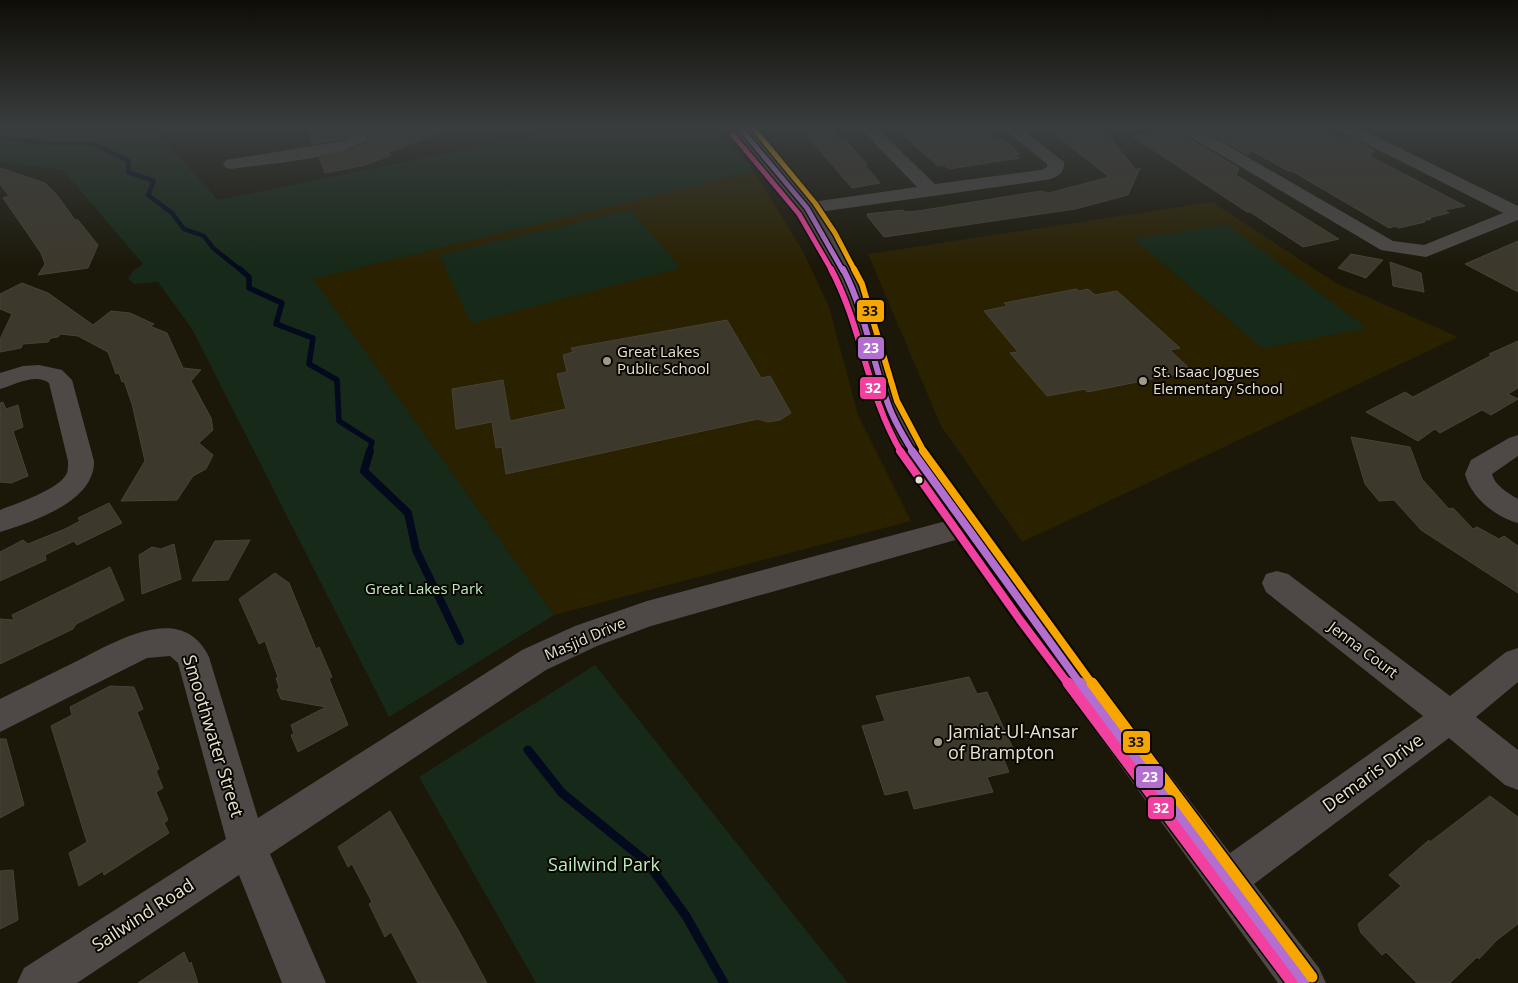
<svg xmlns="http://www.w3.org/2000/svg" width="1518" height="983" viewBox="0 0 1518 983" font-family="'Open Sans',sans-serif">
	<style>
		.built { fill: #2a2101 }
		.green { fill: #172918 }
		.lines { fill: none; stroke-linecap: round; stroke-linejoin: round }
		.stream-far3 { stroke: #040a1d; stroke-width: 4.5 }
		.stream-far2 { stroke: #040a1d; stroke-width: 5.5 }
		.stream-far1 { stroke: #040a1d; stroke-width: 8 }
		.stream { stroke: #040a1d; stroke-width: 9 }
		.building { fill: #3d382c; stroke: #474237 }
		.minor { fill: #4e4946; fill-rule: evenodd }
		.bus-1-far3-casing { stroke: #0a0701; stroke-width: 8 }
		.bus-1-far2-casing { stroke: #0a0701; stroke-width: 9 }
		.bus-1-far1-casing { stroke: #0a0701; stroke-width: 12 }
		.bus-1-casing { stroke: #0a0701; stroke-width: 14 }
		.bus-2-far3-casing { stroke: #0a0701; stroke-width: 8 }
		.bus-2-far2-casing { stroke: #0a0701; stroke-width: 9 }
		.bus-2-far1-casing { stroke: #0a0701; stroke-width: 12 }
		.bus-2-casing { stroke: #0a0701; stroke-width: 14 }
		.bus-3-far3-casing { stroke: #0a0701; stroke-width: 8 }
		.bus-3-far2-casing { stroke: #0a0701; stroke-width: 9 }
		.bus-3-far1-casing { stroke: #0a0701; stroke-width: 12 }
		.bus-3-casing { stroke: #0a0701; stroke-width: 14 }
		.bus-1-far3 { stroke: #b36fd0; stroke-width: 5 }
		.bus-1-far2 { stroke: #b36fd0; stroke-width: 6 }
		.bus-1-far1 { stroke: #b36fd0; stroke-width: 8 }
		.bus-1 { stroke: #b36fd0; stroke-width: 11 }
		.bus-2-far3 { stroke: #f240a1; stroke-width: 5 }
		.bus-2-far2 { stroke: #f240a1; stroke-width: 6 }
		.bus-2-far1 { stroke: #f240a1; stroke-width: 8 }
		.bus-2 { stroke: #f240a1; stroke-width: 11 }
		.bus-3-far3 { stroke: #f7a600; stroke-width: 5 }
		.bus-3-far2 { stroke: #f7a600; stroke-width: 6 }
		.bus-3-far1 { stroke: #f7a600; stroke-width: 8 }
		.bus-3 { stroke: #f7a600; stroke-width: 11 }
		.poi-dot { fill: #9f9b8b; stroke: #0a0701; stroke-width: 2 }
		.bus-dot { fill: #e6e1d1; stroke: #0a0701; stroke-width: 2 }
		.labels { text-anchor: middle; stroke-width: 4; stroke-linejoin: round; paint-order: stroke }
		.poi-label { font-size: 15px; fill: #e6e1d1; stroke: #0a0701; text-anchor: start }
		.park-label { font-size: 15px; fill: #baecc0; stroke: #0a0701 }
		.street-label { font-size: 15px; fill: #e6e1d1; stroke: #0a0701 }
		.near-poi-label { font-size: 18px; fill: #e6e1d1; stroke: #0a0701; text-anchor: start }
		.near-street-label { font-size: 18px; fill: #e6e1d1; stroke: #0a0701 }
		.near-park-label { font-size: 18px; fill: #baecc0; stroke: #0a0701 }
		.line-badge { stroke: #0a0701; stroke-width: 2 }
		.badge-label { font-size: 14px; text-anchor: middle; font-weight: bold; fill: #fff }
		.pale-badge-label { font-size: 14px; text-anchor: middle; font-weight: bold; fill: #111 }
	</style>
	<rect width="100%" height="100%" fill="#1b180a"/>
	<!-- built -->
	<g class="built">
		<polygon points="754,171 804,253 829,307 858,415 911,521 554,615 312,279"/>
		<polygon points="1212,202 1336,283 1458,337 1022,542 941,426 868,254"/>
	</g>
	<!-- green -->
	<g class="green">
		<polygon points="0,129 116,129 158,134 218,200 565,129 716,129 754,171 313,279 554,615 389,717 192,329 158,282 134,284 128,278 133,271 143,264 63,170 0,161"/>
		<polygon points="631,210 680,268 471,323 439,255"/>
		<polygon points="1226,224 1367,328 1262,348 1134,239"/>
		<polygon points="595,665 848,983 536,983 419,777"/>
	</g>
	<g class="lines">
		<!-- stream-far3 -->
		<polyline class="stream-far3" points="0,138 47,143 92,143 129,161 128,172 154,181 148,195 172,213 184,229 204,236 213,248 242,271"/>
		<!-- stream-far2 -->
		<polyline class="stream-far2" points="240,269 249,277 249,288 282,303 276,324 313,338 309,364 337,380 339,421 372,442 369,452"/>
		<!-- stream-far1 -->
		<polyline class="stream-far1" points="370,451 364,471 408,513 416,550 460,641"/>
		<!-- stream -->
		<polyline class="stream" points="528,750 562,793 647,862 686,916 724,983"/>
	</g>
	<!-- building -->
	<g class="building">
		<polygon points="307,129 351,129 350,135 342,139 313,144"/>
		<polygon points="371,129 446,129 446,130 387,153 391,155 366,165 325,173 319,158 352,149 367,143"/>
		<polygon points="801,129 831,129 840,140 844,139 867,164 865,165 880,183 852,188"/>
		<polygon points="896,129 991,129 991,140 1002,139 1020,154 1015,155 1020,158 949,169 943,165 938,166"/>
		<polygon points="1048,129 1103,129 1136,170 1140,168 1128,195 1075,209 884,237 868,217 867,214 903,210 904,212 918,211 1041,191 1049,193 1109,177"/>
		<polygon points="1178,129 1181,134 1239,168 1236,175 1339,239 1303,247 1250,212 1247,212 1132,136"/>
		<polygon points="1202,129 1320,129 1342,139 1350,137 1374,150 1370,156 1465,206 1444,210 1449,213 1428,218 1431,219 1423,221 1425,222 1399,228 1395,226 1389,228 1292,171 1288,171 1250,150 1248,155"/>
		<polygon points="0,168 45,183 57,195 75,220 78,220 98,245 88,268 38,275 45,264 41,253 3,198 9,196 0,184"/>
		<polygon points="1518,241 1518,292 1465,264"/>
		<polygon points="1351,254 1383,260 1366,278 1338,268"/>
		<polygon points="1390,262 1421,273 1424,292 1393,286"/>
		<polygon points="22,283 48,293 93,325 111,311 130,313 154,324 150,326 167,333 183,368 201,370 191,381 211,418 213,430 199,443 213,455 206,469 193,476 177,500 121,501 145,461 132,404 124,381 122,382 119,373 116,374 108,352 78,336 60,334 58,337 51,338 48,342 23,344 21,348 0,352 0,339 12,314 0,309 0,294"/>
		<polygon points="1076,289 1079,291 1088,289 1095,295 1117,291 1180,348 1170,350 1192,371 1087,392 1085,389 1047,396 1010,353 1018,352 984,311 1007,306 1004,303"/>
		<polygon points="727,320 761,378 770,376 791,413 780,420 768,422 758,419 506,474 502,447 496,448 492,422 456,429 452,389 503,380 510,421 566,409 557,374 567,372 563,355 573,352 571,348"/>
		<polygon points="1518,341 1518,388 1508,394 1518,399 1491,415 1482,410 1440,433 1435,429 1418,441 1366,412 1405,392 1413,397 1492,355 1489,354"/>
		<polygon points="3,402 6,409 18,405 23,427 13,431 28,476 11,483 0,482 0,403"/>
		<polygon points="1351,437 1410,447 1422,479 1449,509 1453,508 1473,529 1477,527 1499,539 1504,536 1518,546 1518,593 1421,530 1394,500 1379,501 1365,484"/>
		<polygon points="109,503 122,523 77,545 74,541 45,555 46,560 0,581 0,552 23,540 28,544 65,529 80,521 78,518"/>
		<polygon points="250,540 228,580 192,581 215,541"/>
		<polygon points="174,544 181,579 142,594 139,555 152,547 161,549"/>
		<polygon points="110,567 124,600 76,624 73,629 0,664 0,619 14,620 12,615"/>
		<polygon points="275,573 289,583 316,649 319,647 332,677 329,679 348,725 298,752 291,735 294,734 291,725 326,707 281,699 277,690 279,687 276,678 278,677 265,641 259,644 239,599"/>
		<polygon points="969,677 977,694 987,692 1017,757 1004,760 1009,772 987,777 993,792 914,809 908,790 885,795 862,726 885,721 876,696"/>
		<polygon points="110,686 134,687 143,709 137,712 159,769 156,771 163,788 156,792 168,820 164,823 169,833 104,875 103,871 79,886 69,853 87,842 51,726 72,715 70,707"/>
		<polygon points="0,739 6,739 24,805 0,818"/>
		<polygon points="1490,796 1518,817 1518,924 1497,940 1479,959 1477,957 1450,983 1417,983 1386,952 1382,955 1361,933 1358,924 1401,886 1389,875 1429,840 1430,842"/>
		<polygon points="390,811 461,935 487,983 418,983 391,932 385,937 369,904 372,902 352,864 348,867 338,847"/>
		<polygon points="13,870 18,920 0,929 0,871"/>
		<polygon points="184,952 189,964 191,962 198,983 138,983"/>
	</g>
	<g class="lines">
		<!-- minor -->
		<g class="minor">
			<path d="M353 129H369L366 141C331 160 272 163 232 169L226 168 223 164 226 160 232 159 343 141 352 136Z"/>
			<path d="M733 129H749L812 202 917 187 861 129H878L935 184 1041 170 1047 167V164L1004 129H1022L1064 162C1065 173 1056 178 1046 180L819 212 836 238 864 289 900 404 912 429 927 454 1039 605 1230 853 1423 716 1266 592 1262 583 1266 574 1277 571 1288 574 1450 696 1506 652 1518 648V682L1476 717 1518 750V790L1505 785 1449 738 1254 884 1319 968 1326 983H1278L1017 623 959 539 651 626 597 646 546 670 270 854 326 983H282L239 875 77 983H17L24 968 226 839 178 663 170 656 147 658 0 732V699C26 686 53 673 79 660 117 641 182 601 209 657L258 818 522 650 575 626 647 601 946 521 909 468 886 429 876 404 842 289 816 238 799 210Z"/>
			<polygon points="1180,129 1199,129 1393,241 1424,245 1503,213 1343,132 1341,129 1361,129 1518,206 1518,220 1426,257 1381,250 1182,132"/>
			<path d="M39 365 62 370 72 380 94 461C95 502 32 522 0 532V510C17 503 59 490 67 473 68 470 68 465 68 461L49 383C35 373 15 385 0 389V373L23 366Z"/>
			<path d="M1518 435V456L1492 474C1495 486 1508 493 1518 499V523C1496 517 1471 498 1465 474L1471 460 1509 438Z"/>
		</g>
		<!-- bus-1-far3 casing -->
		<g class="bus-1-far3-casing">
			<polyline id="bus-1-far3" points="741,129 807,208 843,271"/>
		</g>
		<!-- bus-1-far2 casing -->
		<g class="bus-1-far2-casing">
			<path id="bus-1-far2" d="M843 269C865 311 872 360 888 404 894 421 903 436 913 452"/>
		</g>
		<!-- bus-1-far1 casing -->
		<g class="bus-1-far1-casing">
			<polyline id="bus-1-far1" points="912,451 1081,685"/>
		</g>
		<!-- bus-1 casing -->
		<g class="bus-1-casing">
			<polyline id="bus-1" points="1080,683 1304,983"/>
		</g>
		<!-- bus-2-far3 casing -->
		<g class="bus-2-far3-casing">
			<polyline id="bus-2-far3" points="733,135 799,214 832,271"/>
		</g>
		<!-- bus-2-far2 casing -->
		<g class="bus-2-far2-casing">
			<path id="bus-2-far2" d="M831 269C862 327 867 395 901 452"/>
		</g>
		<!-- bus-2-far1 casing -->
		<g class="bus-2-far1-casing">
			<polyline id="bus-2-far1" points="900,451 1020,620 1069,685"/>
		</g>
		<!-- bus-2 casing -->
		<g class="bus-2-casing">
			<polyline id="bus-2" points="1068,683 1292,983"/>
		</g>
		<!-- bus-3-far3 casing -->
		<g class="bus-3-far3-casing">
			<polyline id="bus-3-far3" points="754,129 815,203 835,233 855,271"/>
		</g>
		<!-- bus-3-far2 casing -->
		<g class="bus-3-far2-casing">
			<polyline id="bus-3-far2" points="854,269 862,284 897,401 924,452"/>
		</g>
		<!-- bus-3-far1 casing -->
		<g class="bus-3-far1-casing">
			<polyline id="bus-3-far1" points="923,451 1093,685"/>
		</g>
		<!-- bus-3 casing -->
		<g class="bus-3-casing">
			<polyline id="bus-3" points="1092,683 1312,977"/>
		</g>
		<!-- bus-1-far3 -->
		<use href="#bus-1-far3" class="bus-1-far3"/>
		<!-- bus-1-far2 -->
		<use href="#bus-1-far2" class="bus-1-far2"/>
		<!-- bus-1-far1 -->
		<use href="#bus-1-far1" class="bus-1-far1"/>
		<!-- bus-1 -->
		<use href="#bus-1" class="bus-1"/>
		<!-- bus-2-far3 -->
		<use href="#bus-2-far3" class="bus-2-far3"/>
		<!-- bus-2-far2 -->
		<use href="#bus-2-far2" class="bus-2-far2"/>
		<!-- bus-2-far1 -->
		<use href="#bus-2-far1" class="bus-2-far1"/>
		<!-- bus-2 -->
		<use href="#bus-2" class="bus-2"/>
		<!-- bus-3-far3 -->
		<use href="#bus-3-far3" class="bus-3-far3"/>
		<!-- bus-3-far2 -->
		<use href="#bus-3-far2" class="bus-3-far2"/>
		<!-- bus-3-far1 -->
		<use href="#bus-3-far1" class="bus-3-far1"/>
		<!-- bus-3 -->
		<use href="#bus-3" class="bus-3"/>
	</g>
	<!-- sky -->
	<linearGradient id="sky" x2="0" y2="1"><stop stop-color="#0f0d06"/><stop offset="0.48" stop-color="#393d3e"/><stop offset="1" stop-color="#393d3e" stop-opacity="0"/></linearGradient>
	<rect width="1518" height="266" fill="url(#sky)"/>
	<!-- markers -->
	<g class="poi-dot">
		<circle cx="607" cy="361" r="5"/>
		<circle cx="1143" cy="381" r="5"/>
		<circle cx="938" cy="742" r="5"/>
	</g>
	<circle class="bus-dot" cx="919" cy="480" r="4.5"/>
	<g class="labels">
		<!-- poi labels -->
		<g class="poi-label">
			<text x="617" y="357">Great Lakes<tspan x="617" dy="17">Public School</tspan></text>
			<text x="1153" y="377">St. Isaac Jogues<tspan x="1153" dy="17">Elementary School</tspan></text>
		</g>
		<!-- park labels -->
		<g class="park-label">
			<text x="424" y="594">Great Lakes Park</text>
		</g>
		<!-- street labels -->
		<g class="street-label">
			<text transform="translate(585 639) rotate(-23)" y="5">Masjid Drive</text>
			<text transform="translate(1363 650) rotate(37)" y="5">Jenna Court</text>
		</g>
		<!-- near-poi labels -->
		<g class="near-poi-label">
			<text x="948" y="738">Jamiat-Ul-Ansar<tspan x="948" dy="21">of Brampton</tspan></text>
		</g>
		<!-- near-street labels -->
		<g class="near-street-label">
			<text transform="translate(213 736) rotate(73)" y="6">Smoothwater Street</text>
			<text transform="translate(1373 773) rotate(-36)" y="6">Demaris Drive</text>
			<text transform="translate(143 915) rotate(-33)" y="6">Sailwind Road</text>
		</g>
		<!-- near-park labels -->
		<g class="near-park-label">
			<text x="604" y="871">Sailwind Park</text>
		</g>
	</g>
	<g class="line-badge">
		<rect x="856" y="299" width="29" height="24" rx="5" fill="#f7a600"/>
		<rect x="857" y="336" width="28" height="24" rx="5" fill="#b36fd0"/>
		<rect x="859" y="376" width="28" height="24" rx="5" fill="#f240a1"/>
		<rect x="1122" y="730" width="29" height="24" rx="5" fill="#f7a600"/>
		<rect x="1135" y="765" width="29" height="24" rx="5" fill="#b36fd0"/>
		<rect x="1147" y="796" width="28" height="24" rx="5" fill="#f240a1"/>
	</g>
	<g class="badge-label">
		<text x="871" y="353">23</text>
		<text x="873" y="393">32</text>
		<text x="1150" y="782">23</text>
		<text x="1161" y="813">32</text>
	</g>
	<g class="pale-badge-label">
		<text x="870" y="316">33</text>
		<text x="1136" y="747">33</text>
	</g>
</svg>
